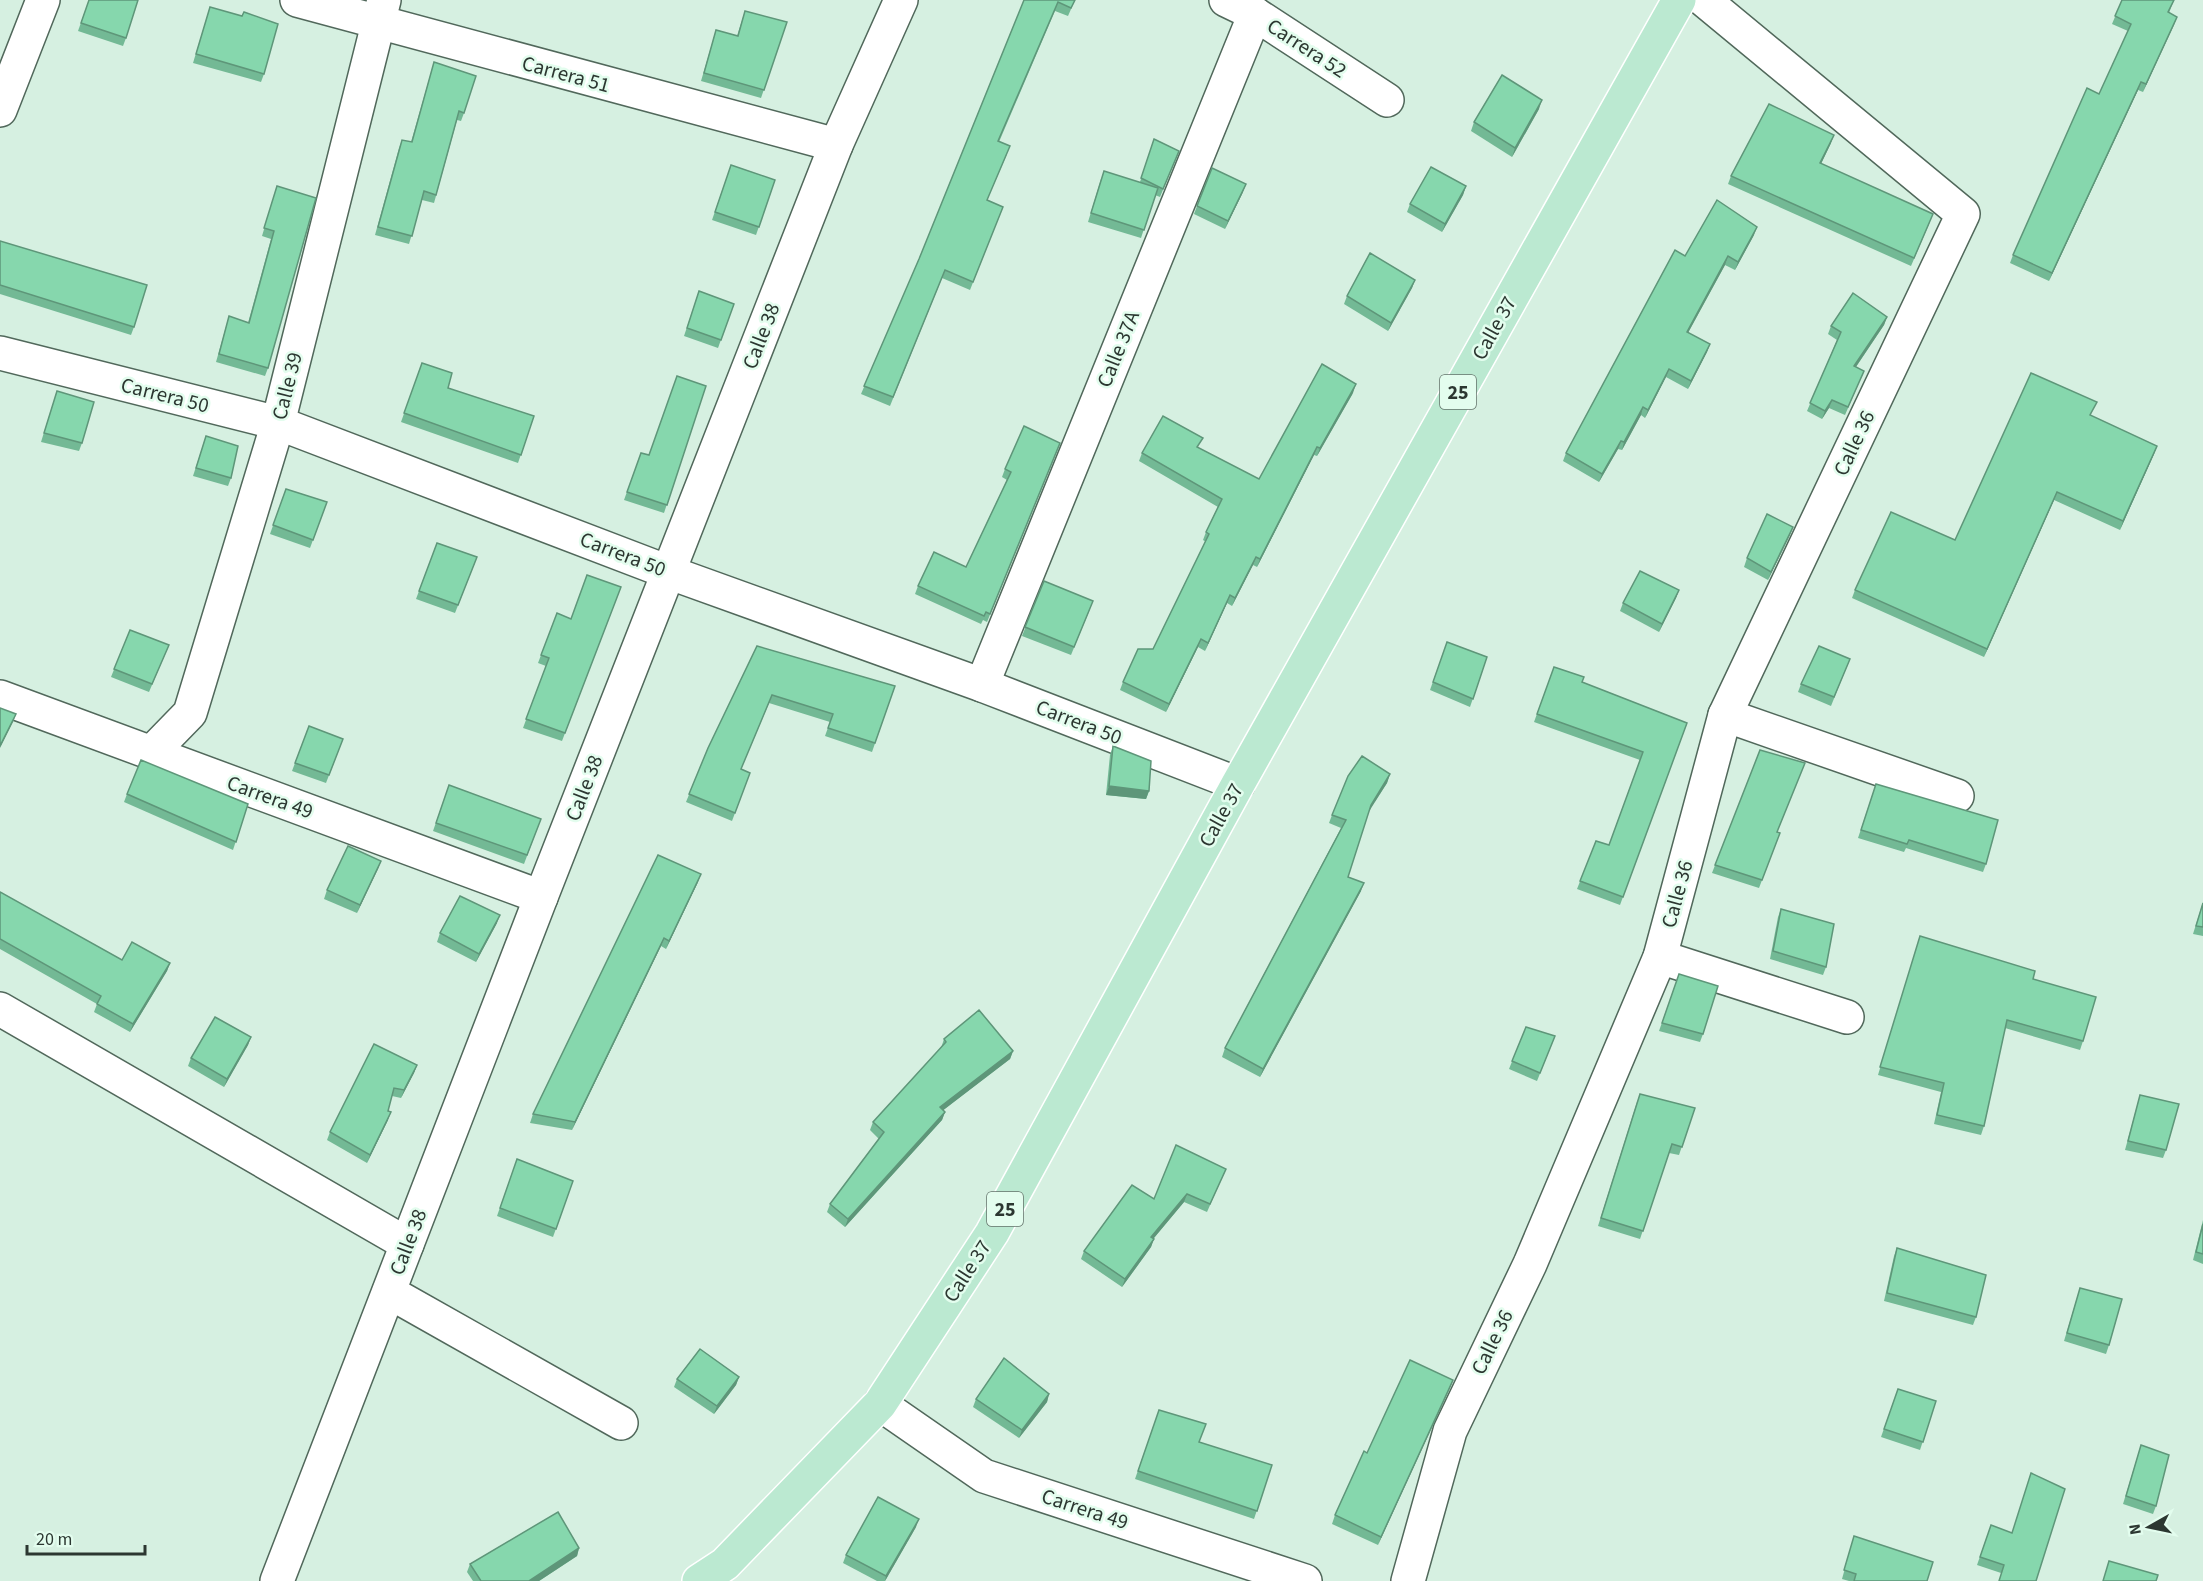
<svg xmlns="http://www.w3.org/2000/svg" width="2203" height="1581" viewBox="0 0 2203 1581" font-family="'Source Sans 3',sans-serif">
	<style>
		.lines { fill: none; stroke-linecap: round; stroke-linejoin: round }
		.street-casing { stroke: #51685b; stroke-width: 36 }
		.primary-casing { stroke: #fff; stroke-width: 36 }
		.street { stroke: #fff; stroke-width: 33 }
		.primary { stroke: #bbe9d1; stroke-width: 33 }
		.wall { fill: #73b995 }
		.shaded-wall { fill: #5e9679 }
		.building { fill: #86d7ad; stroke: #5e9679; stroke-width: 1.5 }
		.labels { text-anchor: middle; stroke-width: 5; stroke-linejoin: round; paint-order: stroke }
		.shield { fill: #e3fdee; stroke: #63726a; stroke-width: 1.5 }
		.shield-label { font-size: 20px; font-weight: bold; fill: #2c3731 }
		.street-label { font-size: 21px; fill: #2c3731; stroke: #e3fdee }
	</style>
	<rect width="100%" height="100%" fill="#d6f0e1"/>
	<g class="lines">
		<!-- street casing -->
		<g class="street-casing">
			<g id="street">
				<polyline points="297,0 836,145"/>
				<polyline points="1226,0 1255,14 1387,100"/>
				<polyline points="0,110 43,0"/>
				<polyline points="0,353 278,423 668,572 982,685 1238,784"/>
				<polyline points="982,685 1255,14"/>
				<polyline points="0,697 541,897"/>
				<polyline points="1725,715 1957,796"/>
				<polyline points="151,753 190,713 278,423 384,0"/>
				<polyline points="1660,957 1847,1017"/>
				<polyline points="0,1009 407,1244"/>
				<polyline points="389,1292 621,1423"/>
				<polyline points="880,1404 984,1476 1305,1581"/>
				<polyline points="277,1581 541,897 836,145 901,0"/>
				<polyline points="1408,1581 1450,1431 1530,1264 1660,957 1725,715 1963,214 1704,0"/>
			</g>
		</g>
		<!-- primary casing -->
		<g class="primary-casing">
			<polyline id="primary" points="699,1581 725,1564 880,1404 992,1233 1238,784 1679,0"/>
		</g>
		<!-- street -->
		<use href="#street" class="street"/>
		<!-- primary -->
		<use href="#primary" class="primary"/>
	</g>
	<!-- wall -->
	<g class="wall">
		<polygon points="89,0 126,38 123,46 78,31"/>
		<polygon points="1024,0 1075,0 1068,16 1055,11 999,142 1007,154 987,200 1003,207 970,290 942,278 890,406 861,394 919,259"/>
		<polygon points="2122,0 2174,0 2169,13 2177,17 2143,92 2138,90 2049,281 2010,263 2013,255 2099,94 2128,31 2112,24"/>
		<polygon points="210,7 264,74 261,82 193,63"/>
		<polygon points="745,11 787,22 761,98 701,81 716,30 737,36"/>
		<polygon points="434,62 464,113 461,121 457,120 434,203 422,200 409,244 375,235 399,148 402,140 411,142"/>
		<polygon points="1539,109 1512,157 1471,131 1474,122"/>
		<polygon points="1154,139 1179,151 1160,197 1155,195 1141,238 1088,222 1101,179 1140,182"/>
		<polygon points="1831,143 1821,164 1930,222 1911,266 1728,184 1731,176"/>
		<polygon points="731,165 775,180 756,235 712,220"/>
		<polygon points="277,186 268,368 265,376 216,362 229,316 248,323 271,239 262,236"/>
		<polygon points="1466,186 1463,195 1442,232 1407,212 1410,204"/>
		<polygon points="1243,192 1225,229 1194,214 1197,206"/>
		<polygon points="1754,235 1735,270 1725,265 1688,333 1710,344 1707,352 1688,389 1666,377 1645,418 1641,415 1622,450 1618,449 1599,482 1563,461 1566,453 1685,256"/>
		<polygon points="0,241 134,327 131,335 0,294"/>
		<polygon points="1415,280 1412,288 1388,331 1344,304 1347,296"/>
		<polygon points="699,291 734,304 718,348 684,336"/>
		<polygon points="1887,317 1884,325 1856,367 1864,371 1845,415 1829,408 1822,419 1807,411 1837,340 1828,334 1831,326"/>
		<polygon points="422,363 448,388 534,416 518,463 401,422"/>
		<polygon points="706,386 664,513 624,500 641,453 649,455"/>
		<polygon points="57,391 82,443 79,451 41,442"/>
		<polygon points="1353,393 1317,456 1314,455 1257,567 1253,565 1232,606 1227,603 1205,651 1198,647 1166,712 1120,690 1123,682 1153,649 1206,542 1203,540 1206,532 1218,507 1139,461 1142,453 1199,448 1259,479"/>
		<polygon points="2091,416 2157,446 2154,454 2120,530 2054,500 1984,657 1852,598 1855,590 1955,540"/>
		<polygon points="206,436 231,478 228,486 193,476"/>
		<polygon points="1060,443 987,622 983,620 981,624 915,594 918,586 966,567 1007,480 1002,477 1005,469"/>
		<polygon points="286,489 327,502 310,548 270,534"/>
		<polygon points="1793,527 1768,580 1744,567 1747,558"/>
		<polygon points="437,543 477,557 455,613 416,599"/>
		<polygon points="1044,581 1090,609 1071,655 1022,636"/>
		<polygon points="621,587 562,741 523,728 546,666 538,663 557,613 571,619"/>
		<polygon points="1679,590 1676,598 1659,632 1620,611 1623,603"/>
		<polygon points="130,630 169,645 149,692 111,677"/>
		<polygon points="1447,642 1487,657 1470,707 1430,690"/>
		<polygon points="757,646 895,686 872,752 825,736 830,722 769,703 741,769 750,773 732,821 686,802 708,748"/>
		<polygon points="1850,659 1831,706 1798,692 1801,684"/>
		<polygon points="1554,667 1582,682 1687,723 1620,905 1577,889 1596,841 1609,845 1640,760 1534,722"/>
		<polygon points="309,726 343,739 326,783 292,771"/>
		<polygon points="1113,746 1149,791 1146,799 1106,795 1110,755"/>
		<polygon points="1760,750 1777,832 1780,833 1759,888 1712,873"/>
		<polygon points="1390,774 1387,783 1368,812 1348,877 1361,891 1260,1077 1222,1057 1225,1048 1341,828 1329,823 1332,815"/>
		<polygon points="1876,784 1986,864 1983,872 1906,848 1904,852 1858,838"/>
		<polygon points="449,785 541,819 524,864 433,831"/>
		<polygon points="127,794 248,804 233,850 124,802"/>
		<polygon points="381,861 357,913 324,899 327,890"/>
		<polygon points="698,882 666,949 661,946 572,1130 530,1123 533,1114"/>
		<polygon points="0,892 122,960 170,963 167,971 130,1032 94,1012 97,1004 0,949"/>
		<polygon points="2203,902 2203,936 2193,934"/>
		<polygon points="1781,909 1826,967 1823,975 1770,959 1778,917"/>
		<polygon points="497,923 476,962 437,942 440,933"/>
		<polygon points="1920,936 2033,979 2083,1041 2080,1050 2005,1028 1984,1126 1981,1135 1934,1124 1941,1092 1878,1075"/>
		<polygon points="1679,974 1703,1034 1700,1042 1659,1031"/>
		<polygon points="1526,1027 1555,1036 1537,1081 1509,1069"/>
		<polygon points="251,1037 248,1045 224,1087 188,1066 191,1058"/>
		<polygon points="944,1039 1013,1051 1010,1059 943,1110 945,1112 942,1120 845,1227 827,1212 830,1204 879,1139 870,1130 873,1122 941,1048"/>
		<polygon points="417,1065 414,1073 401,1098 392,1096 388,1111 388,1120 367,1163 327,1140 330,1132"/>
		<polygon points="2140,1095 2166,1150 2163,1158 2125,1150"/>
		<polygon points="1637,1102 1695,1108 1679,1155 1669,1153 1640,1239 1598,1226"/>
		<polygon points="517,1159 573,1181 553,1237 497,1216"/>
		<polygon points="1226,1169 1207,1212 1184,1202 1154,1238 1151,1247 1122,1287 1081,1259 1084,1251 1154,1199"/>
		<polygon points="2203,1220 2203,1264 2193,1260"/>
		<polygon points="1897,1248 1976,1317 1973,1325 1884,1301 1894,1256"/>
		<polygon points="2080,1288 2109,1345 2106,1354 2064,1341"/>
		<polygon points="739,1377 736,1385 714,1414 674,1387 677,1379"/>
		<polygon points="1453,1380 1378,1545 1332,1524 1335,1515 1367,1453"/>
		<polygon points="1898,1389 1936,1401 1920,1450 1881,1437"/>
		<polygon points="1049,1394 1047,1402 1019,1438 973,1407 976,1399"/>
		<polygon points="1159,1410 1199,1442 1272,1465 1254,1519 1135,1479"/>
		<polygon points="2141,1445 2156,1506 2153,1514 2123,1504"/>
		<polygon points="1991,1525 2036,1581 2001,1573 1977,1565"/>
		<polygon points="916,1527 885,1581 877,1581 843,1563 846,1555"/>
		<polygon points="1854,1536 1927,1581 1849,1581 1842,1579"/>
		<polygon points="579,1548 577,1556 539,1581 473,1581 467,1572 470,1564"/>
	</g>
	<!-- shaded-wall -->
	<g class="shaded-wall">
		<polygon points="2177,17 2174,25 2143,92 2146,84"/>
		<polygon points="2141,82 2138,90 2049,281 2052,273"/>
		<polygon points="1542,100 1539,109 1512,157 1515,148"/>
		<polygon points="1834,135 1831,143 1817,172 1820,163"/>
		<polygon points="1246,184 1243,192 1225,229 1228,221"/>
		<polygon points="1466,186 1463,195 1442,232 1445,224"/>
		<polygon points="1757,227 1754,235 1735,270 1738,262"/>
		<polygon points="1728,256 1725,265 1684,340 1687,332"/>
		<polygon points="1415,280 1412,288 1388,331 1391,323"/>
		<polygon points="1887,317 1884,325 1851,374 1854,366"/>
		<polygon points="1710,344 1707,352 1688,389 1691,381"/>
		<polygon points="1669,369 1666,377 1645,418 1648,410"/>
		<polygon points="1356,384 1353,393 1317,456 1320,448"/>
		<polygon points="1832,400 1829,408 1822,419 1825,411"/>
		<polygon points="1643,407 1641,415 1622,450 1624,442"/>
		<polygon points="1621,441 1618,449 1599,482 1602,474"/>
		<polygon points="2157,446 2154,454 2120,530 2123,521"/>
		<polygon points="1317,447 1314,455 1257,567 1260,559"/>
		<polygon points="2057,492 2054,500 1984,657 1987,649"/>
		<polygon points="1793,527 1790,535 1768,580 1771,572"/>
		<polygon points="1256,557 1253,565 1232,606 1235,598"/>
		<polygon points="1679,590 1676,598 1659,632 1662,624"/>
		<polygon points="1230,595 1227,603 1205,651 1208,643"/>
		<polygon points="1201,639 1198,647 1166,712 1169,704"/>
		<polygon points="16,714 13,722 0,748 0,746"/>
		<polygon points="1390,774 1387,783 1368,813 1371,805"/>
		<polygon points="1109,786 1149,791 1146,799 1106,795"/>
		<polygon points="381,861 378,869 357,913 360,905"/>
		<polygon points="701,874 698,882 666,949 669,941"/>
		<polygon points="1364,883 1361,891 1260,1077 1263,1069"/>
		<polygon points="500,915 497,923 476,962 479,954"/>
		<polygon points="664,938 661,946 572,1130 575,1122"/>
		<polygon points="170,963 167,971 130,1032 133,1024"/>
		<polygon points="251,1037 248,1045 224,1087 227,1079"/>
		<polygon points="1013,1051 1010,1059 937,1115 940,1107"/>
		<polygon points="417,1065 414,1073 401,1098 404,1090"/>
		<polygon points="391,1112 388,1120 367,1163 370,1155"/>
		<polygon points="945,1112 942,1120 845,1227 848,1219"/>
		<polygon points="1187,1194 1184,1202 1148,1245 1151,1237"/>
		<polygon points="1154,1239 1151,1247 1122,1287 1125,1279"/>
		<polygon points="739,1377 736,1385 714,1414 717,1406"/>
		<polygon points="1453,1380 1450,1388 1378,1545 1381,1537"/>
		<polygon points="1049,1394 1047,1402 1019,1438 1022,1430"/>
		<polygon points="919,1519 916,1527 885,1581 886,1576"/>
		<polygon points="579,1548 577,1556 539,1581 529,1581"/>
	</g>
	<!-- building -->
	<g class="building">
		<polygon points="89,0 138,0 126,38 81,23"/>
		<polygon points="1024,0 1075,0 1071,8 1058,2 998,141 1010,146 987,200 1003,207 973,282 945,270 893,397 864,386 919,259"/>
		<polygon points="2122,0 2174,0 2168,12 2177,17 2146,84 2141,82 2052,273 2013,255 2087,88 2099,94 2131,24 2115,16"/>
		<polygon points="210,7 242,16 244,12 278,24 264,74 196,54"/>
		<polygon points="745,11 787,22 764,90 704,73 716,30 738,36"/>
		<polygon points="434,62 476,76 464,113 459,111 436,195 424,191 412,236 378,227 402,140 412,142"/>
		<polygon points="1502,75 1542,100 1515,148 1474,122"/>
		<polygon points="1769,104 1834,135 1820,163 1933,214 1914,258 1731,176"/>
		<polygon points="1154,139 1179,151 1163,189 1141,178"/>
		<polygon points="731,165 775,180 759,227 715,212"/>
		<polygon points="1431,167 1466,186 1445,224 1410,204"/>
		<polygon points="1212,168 1246,184 1228,221 1197,206"/>
		<polygon points="1104,171 1158,188 1144,230 1091,213"/>
		<polygon points="277,186 316,198 268,368 219,354 229,316 249,323 274,231 264,228"/>
		<polygon points="1717,200 1757,227 1738,262 1728,256 1687,332 1710,344 1691,381 1669,369 1648,410 1643,407 1624,442 1621,441 1602,474 1566,453 1675,250 1685,256"/>
		<polygon points="0,241 147,285 134,327 0,285"/>
		<polygon points="1370,253 1415,280 1391,323 1347,296"/>
		<polygon points="699,291 734,304 721,340 687,328"/>
		<polygon points="1853,293 1887,317 1854,366 1864,371 1848,407 1832,400 1825,411 1810,403 1841,332 1831,326"/>
		<polygon points="422,363 452,373 448,388 534,416 521,455 404,413"/>
		<polygon points="1322,364 1356,384 1320,448 1317,447 1260,559 1256,557 1235,598 1230,595 1208,643 1201,639 1169,704 1123,682 1138,649 1153,649 1209,534 1206,532 1222,499 1142,453 1163,416 1203,438 1197,447 1259,479"/>
		<polygon points="2031,373 2097,402 2090,415 2157,446 2123,521 2057,492 1987,649 1855,590 1891,512 1955,540"/>
		<polygon points="677,376 706,386 667,505 627,492 641,453 649,455"/>
		<polygon points="57,391 94,402 82,443 44,433"/>
		<polygon points="1024,426 1060,443 990,614 986,612 984,616 918,586 934,552 966,567 1011,472 1005,469"/>
		<polygon points="206,436 238,446 231,478 196,468"/>
		<polygon points="286,489 327,502 313,540 273,525"/>
		<polygon points="1767,514 1793,527 1771,572 1747,558"/>
		<polygon points="437,543 477,557 458,605 419,591"/>
		<polygon points="1640,571 1679,590 1662,624 1623,603"/>
		<polygon points="587,575 621,587 565,733 526,719 549,658 541,655 557,613 571,619"/>
		<polygon points="1044,581 1093,601 1074,647 1025,627"/>
		<polygon points="130,630 169,645 152,684 114,669"/>
		<polygon points="1447,642 1487,657 1473,699 1433,682"/>
		<polygon points="757,646 895,686 875,743 828,728 833,714 772,695 741,769 750,773 735,813 689,794 708,748"/>
		<polygon points="1819,646 1850,659 1834,697 1801,684"/>
		<polygon points="1554,667 1584,677 1582,682 1687,723 1623,897 1580,881 1596,841 1609,845 1643,752 1537,714"/>
		<polygon points="0,708 16,714 0,746"/>
		<polygon points="309,726 343,739 329,775 295,763"/>
		<polygon points="1113,746 1151,761 1149,791 1109,786"/>
		<polygon points="1760,750 1805,763 1777,832 1780,833 1762,880 1715,865"/>
		<polygon points="1362,756 1390,774 1371,805 1348,877 1364,883 1263,1069 1225,1048 1346,820 1332,815 1348,776"/>
		<polygon points="141,760 248,804 236,842 127,794"/>
		<polygon points="1876,784 1998,820 1986,864 1909,840 1907,844 1861,830"/>
		<polygon points="449,785 541,819 527,855 436,823"/>
		<polygon points="348,846 381,861 360,905 327,890"/>
		<polygon points="658,855 701,874 669,941 664,938 575,1122 533,1114"/>
		<polygon points="0,892 122,960 132,942 170,963 133,1024 97,1004 101,996 0,939"/>
		<polygon points="460,896 500,915 479,954 440,933"/>
		<polygon points="2203,903 2203,927 2196,926"/>
		<polygon points="1781,909 1834,924 1826,967 1773,951"/>
		<polygon points="1920,936 2035,971 2033,979 2096,997 2083,1041 2007,1020 1984,1126 1937,1115 1944,1083 1880,1067"/>
		<polygon points="1679,974 1718,986 1703,1034 1662,1023"/>
		<polygon points="979,1010 1013,1051 940,1107 945,1112 848,1219 830,1204 884,1132 873,1122 946,1042 944,1039"/>
		<polygon points="215,1017 251,1037 227,1079 191,1058"/>
		<polygon points="1526,1027 1555,1036 1540,1073 1512,1061"/>
		<polygon points="374,1044 417,1065 404,1090 394,1088 388,1111 391,1112 370,1155 330,1132"/>
		<polygon points="1640,1094 1695,1108 1682,1147 1672,1144 1643,1231 1601,1218"/>
		<polygon points="2140,1095 2179,1104 2166,1150 2128,1141"/>
		<polygon points="1176,1145 1226,1169 1210,1204 1187,1194 1151,1237 1154,1239 1125,1279 1084,1251 1132,1185 1154,1199"/>
		<polygon points="517,1159 573,1181 556,1229 500,1208"/>
		<polygon points="2203,1224 2203,1254 2196,1252"/>
		<polygon points="1897,1248 1986,1275 1976,1317 1887,1293"/>
		<polygon points="2080,1288 2122,1299 2109,1345 2067,1333"/>
		<polygon points="700,1349 739,1377 717,1406 677,1379"/>
		<polygon points="1004,1358 1049,1394 1022,1430 976,1399"/>
		<polygon points="1410,1360 1453,1380 1381,1537 1335,1515 1364,1451 1367,1453"/>
		<polygon points="1898,1389 1936,1401 1923,1442 1884,1429"/>
		<polygon points="1159,1410 1206,1424 1199,1442 1272,1465 1257,1511 1138,1471"/>
		<polygon points="2141,1445 2169,1455 2156,1506 2126,1496"/>
		<polygon points="2031,1473 2065,1489 2036,1581 1999,1581 2004,1565 1980,1557 1991,1525 2012,1533"/>
		<polygon points="878,1497 919,1519 886,1576 846,1555"/>
		<polygon points="558,1512 579,1548 529,1581 481,1581 470,1564"/>
		<polygon points="1854,1536 1933,1562 1927,1581 1854,1581 1856,1574 1844,1570"/>
		<polygon points="2109,1561 2158,1575 2156,1581 2103,1581"/>
	</g>
	<g class="labels">
		<!-- shield labels -->
		<g class="shield">
			<rect x="1440" y="375" width="36" height="34" rx="4.5"/>
			<rect x="987" y="1192" width="36" height="34" rx="4.5"/>
		</g>
		<g class="shield-label">
			<text x="1458" y="399">25</text>
			<text x="1005" y="1216">25</text>
		</g>
		<!-- street labels -->
		<g class="street-label">
			<text transform="translate(1307 48) rotate(33)" y="7">Carrera 52</text>
			<text transform="translate(566 74) rotate(15)" y="7">Carrera 51</text>
			<text transform="translate(1494 328) rotate(-61)" y="7">Calle 37</text>
			<text transform="translate(761 336) rotate(-69)" y="7">Calle 38</text>
			<text transform="translate(1118 349) rotate(-68)" y="7">Calle 37A</text>
			<text transform="translate(287 386) rotate(-76)" y="7">Calle 39</text>
			<text transform="translate(165 395) rotate(14)" y="7">Carrera 50</text>
			<text transform="translate(1854 443) rotate(-65)" y="7">Calle 36</text>
			<text transform="translate(623 554) rotate(21)" y="7">Carrera 50</text>
			<text transform="translate(1079 722) rotate(21)" y="7">Carrera 50</text>
			<text transform="translate(584 788) rotate(-69)" y="7">Calle 38</text>
			<text transform="translate(270 797) rotate(20)" y="7">Carrera 49</text>
			<text transform="translate(1221 815) rotate(-61)" y="7">Calle 37</text>
			<text transform="translate(1677 894) rotate(-75)" y="7">Calle 36</text>
			<text transform="translate(408 1242) rotate(-69)" y="7">Calle 38</text>
			<text transform="translate(967 1271) rotate(-57)" y="7">Calle 37</text>
			<text transform="translate(1492 1342) rotate(-64)" y="7">Calle 36</text>
			<text transform="translate(1085 1509) rotate(18)" y="7">Carrera 49</text>
		</g>
	</g>
	<!-- north arrow -->
	<g transform="translate(2149 1527) rotate(261)" stroke="#e3fdee" stroke-width="4.5" paint-order="stroke">
	<path d="M0-4.5L10 22L0 15L-10 22Z" fill="#2c3731"/>
	<text y="-9" font-size="16" font-weight="bold" text-anchor="middle" fill="#2c3731">N</text>
	</g>
	<!-- scale -->
	<path d="M27 1545v9h118v-9" fill="none" stroke="#2c3731" stroke-width="3"/>
	<text x="36" y="1545" font-size="18" fill="#2c3731" stroke="#e3fdee" stroke-width="4.5" paint-order="stroke">20 m</text>
</svg>
